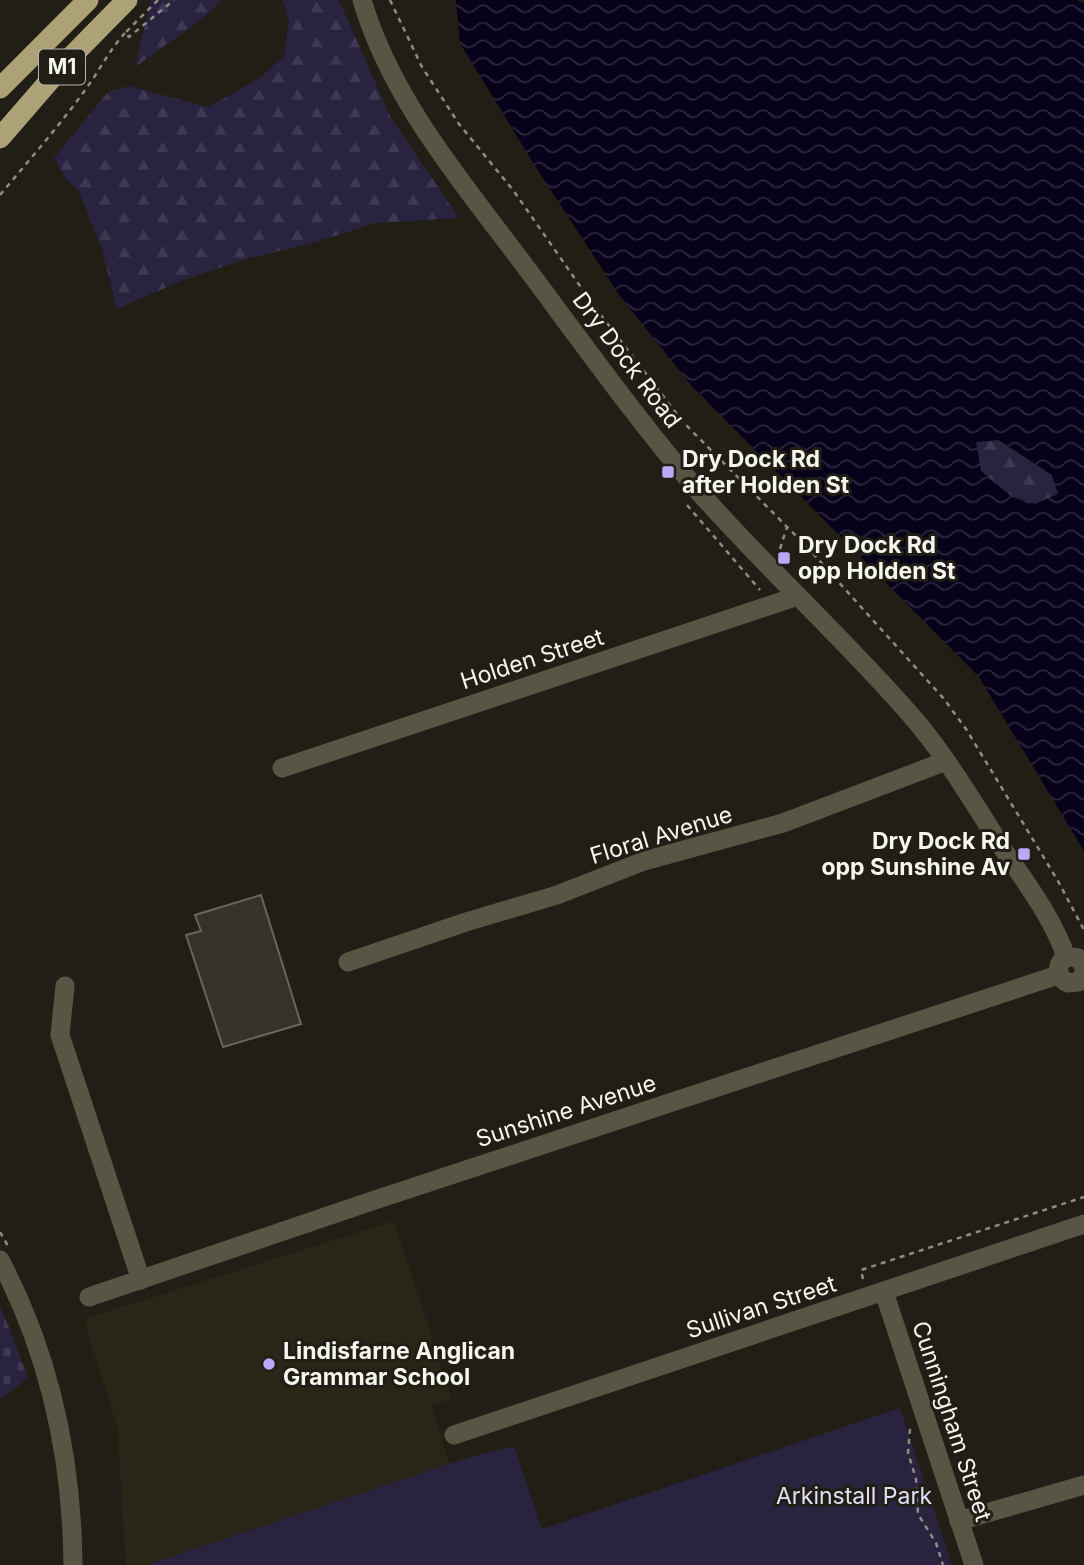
<svg xmlns="http://www.w3.org/2000/svg" width="1084" height="1565" viewBox="0 0 1084 1565" font-family="Inter,sans-serif">
	<style>
		.built { fill: #2a2617 }
		.forest { fill: url(#forest-firs) }
		.cemetery { fill: url(#cemetery-stones) }
		.green { fill: #29233f }
		.water { fill: url(#water-waves); fill-rule: evenodd }
		.building { fill: #353229; stroke: #68655b; stroke-width: 2 }
		.lines { fill: none; stroke-linecap: round; stroke-linejoin: round }
		.path { stroke: #8e8c85; stroke-width: 2.5; stroke-dasharray: 5 5; stroke-linecap: butt }
		.minor { stroke: #595544; stroke-width: 19 }
		.highway { stroke: #ada177; stroke-width: 21 }
		.poi-dot { fill: #b9abf7; stroke: #201e15; stroke-width: 2.5 }
		.labels { text-anchor: middle; stroke-width: 6; stroke-linejoin: round; paint-order: stroke }
		.shield { fill: #201e15; stroke: #b6b4ae; stroke-width: 2 }
		.shield-label { font-size: 21px; font-weight: bold; fill: #f6f5ef }
		.street-label { font-size: 23px; fill: #f6f5ef; stroke: #201e15 }
		.poi-label { font-size: 23px; font-weight: bold; fill: #f6f5ef; stroke: #201e15; text-anchor: start }
		.park-label { font-size: 23px; fill: #e2def8; stroke: #201e15 }
	</style>
	<defs>
		<pattern id="forest-firs" width="22" height="20" patternUnits="userSpaceOnUse" patternTransform="scale(1.75)"><rect width="22" height="20" fill="#29233f"/><path d="M5 1l3.5 6h-7zM16 11l3.5 6h-7z" fill="#3e3952"/></pattern>
		<pattern id="cemetery-stones" width="16" height="16" patternUnits="userSpaceOnUse" patternTransform="scale(1.75)"><rect width="16" height="16" fill="#29233f"/><path d="M2 7V4a2 2 0 0 1 4 0v3zM10 15v-3a2 2 0 0 1 4 0v3z" fill="#3e3952"/></pattern>
		<pattern id="water-waves" width="16" height="10" patternUnits="userSpaceOnUse" patternTransform="scale(1.75)"><rect width="16" height="10" fill="#070119"/><path d="M0 5q4-4 8 0t8 0" fill="none" stroke="#2c273b"/></pattern>
	</defs>
	<rect width="100%" height="100%" fill="#201e15"/>
	<!-- built -->
	<polygon class="built" points="394,1221 452,1399 432,1405 449,1464 146,1565 126,1565 117,1426 86,1328 87,1318"/>
	<!-- forest -->
	<g class="forest">
		<polygon points="151,0 222,0 201,20 135,67"/>
		<polygon points="282,0 339,0 391,118 459,218 375,223 312,243 246,259 181,281 117,309 102,250 79,192 65,178 54,158 109,91 129,86 208,107 260,78 284,56 289,20"/>
		<polygon points="998,440 1052,475 1058,494 1035,504 1012,497 981,471 976,442"/>
	</g>
	<!-- cemetery -->
	<polygon class="cemetery" points="0,1304 28,1378 0,1400"/>
	<!-- green -->
	<polygon class="green" points="900,1408 952,1565 146,1565 473,1456 514,1446 542,1529"/>
	<!-- water -->
	<path class="water" d="M456 0H1076L1084 3V851L979 677 691 385 620 296 535 166 460 43ZM999 440 1052 475 1058 494 1035 504 1012 497 981 471 976 442Z"/>
	<!-- building -->
	<polygon class="building" points="261,895 301,1024 223,1047 186,935 201,931 195,915"/>
	<g class="lines">
		<!-- path -->
		<g class="path">
			<polyline points="158,0 125,33 129,37 174,0"/>
			<polyline points="390,0 422,67 459,124 513,190 594,306 683,422 807,547 944,699 966,729 997,780 1058,881 1084,930"/>
			<path d="M0 195C30 159 61 124 88 86 101 68 110 49 125 33"/>
			<polyline points="687,505 760,590"/>
			<polyline points="780,549 787,527"/>
			<polyline points="0,1232 8,1246"/>
			<polyline points="863,1279 861,1270 1084,1197"/>
			<polyline points="910,1429 908,1453 916,1479 918,1514 936,1543 943,1565"/>
		</g>
		<!-- minor -->
		<g class="minor">
			<path d="M362 0C389 91 449 166 506 241 570 325 631 413 700 493 769 571 847 641 915 720 948 759 975 805 1003 849 1026 883 1053 918 1066 957"/>
			<polyline points="282,768 798,596"/>
			<polyline points="348,962 466,922 557,895 644,861 783,823 946,761"/>
			<path d="M1084 966 1078 958C1059 953 1051 972 1067 983L1078 982 1084 974"/>
			<polyline points="65,986 60,1035 141,1280"/>
			<path d="M0 1260C50 1355 72 1458 73 1565"/>
			<polyline points="884,1292 974,1565"/>
			<polyline points="89,1297 372,1201 1058,975"/>
			<polyline points="454,1435 1084,1224"/>
			<polyline points="959,1521 1084,1485"/>
		</g>
		<!-- highway -->
		<g class="highway">
			<polyline points="0,88 88,0"/>
			<polyline points="0,138 64,64 127,0"/>
		</g>
	</g>
	<!-- markers -->
	<g class="poi-dot">
		<rect x="661" y="465" width="14" height="14" rx="3.5"/>
		<rect x="777" y="551" width="14" height="14" rx="3.5"/>
		<rect x="1017" y="847" width="14" height="14" rx="3.5"/>
		<circle cx="269" cy="1364" r="7"/>
	</g>
	<g class="labels">
		<!-- shield labels -->
		<rect class="shield" x="39" y="49.5" width="46" height="35" rx="5"/>
		<g class="shield-label">
			<text x="62" y="74">M1</text>
		</g>
		<!-- street labels -->
		<g class="street-label">
			<text transform="translate(627 360) rotate(53)" y="8">Dry Dock Road</text>
			<text transform="translate(532 659) rotate(-18)" y="8">Holden Street</text>
			<text transform="translate(661 835) rotate(-17)" y="8">Floral Avenue</text>
			<text transform="translate(566 1111) rotate(-18)" y="8">Sunshine Avenue</text>
			<text transform="translate(761 1307) rotate(-18)" y="8">Sullivan Street</text>
			<text transform="translate(952 1421) rotate(72)" y="8">Cunningham Street</text>
		</g>
		<!-- poi labels -->
		<g class="poi-label">
			<text x="682" y="467">Dry Dock Rd<tspan x="682" dy="26">after Holden St</tspan></text>
			<text x="798" y="553">Dry Dock Rd<tspan x="798" dy="26">opp Holden St</tspan></text>
			<text x="1010" y="849" text-anchor="end">Dry Dock Rd<tspan x="1010" dy="26">opp Sunshine Av</tspan></text>
			<text x="283" y="1359">Lindisfarne Anglican<tspan x="283" dy="26">Grammar School</tspan></text>
		</g>
		<!-- park labels -->
		<g class="park-label">
			<text x="854" y="1504">Arkinstall Park</text>
		</g>
	</g>
</svg>
